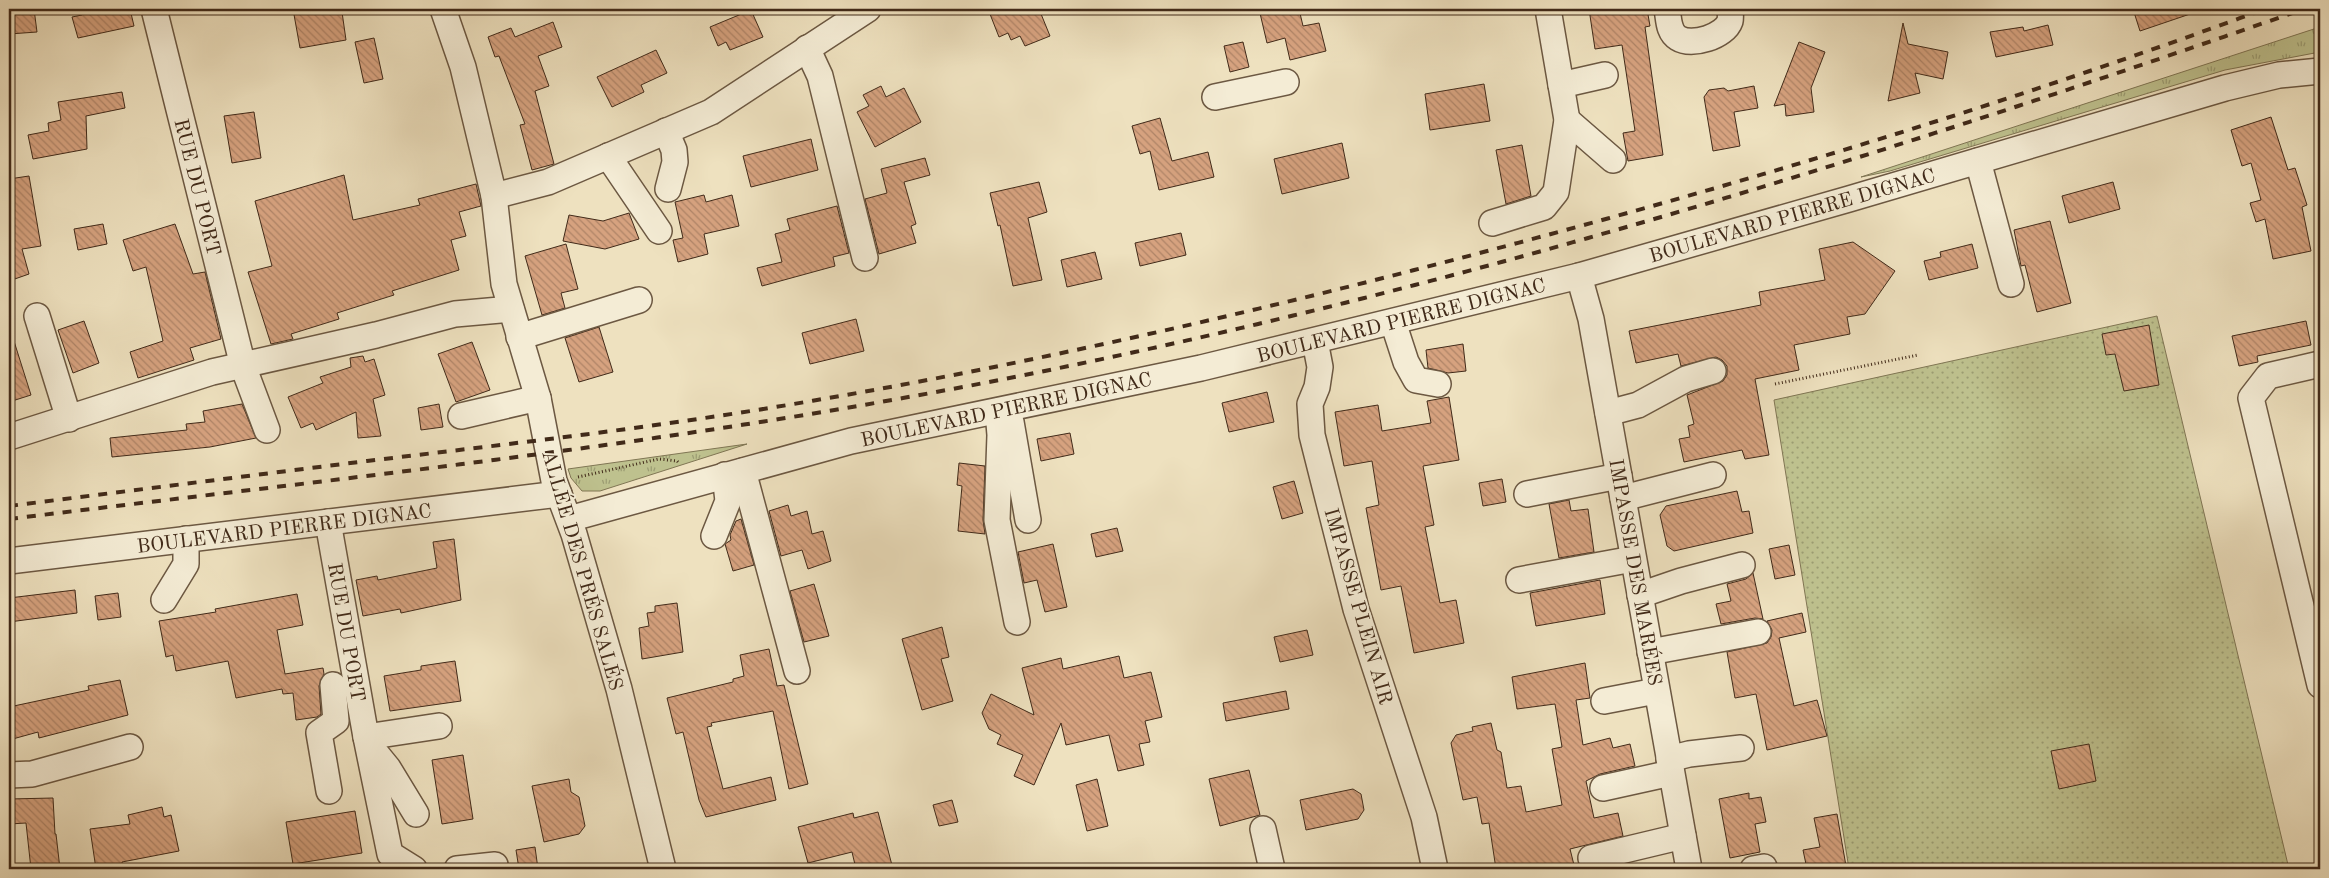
<svg xmlns="http://www.w3.org/2000/svg" width="2329" height="878" viewBox="0 0 2329 878" font-family="'Old Standard TT',serif">
	<style>
		.grass { fill: url(#grass-tufts); stroke: #807654 }
		.park { fill: url(#park-dots); stroke: #807654 }
		.building { fill: url(#building-back-hatch); stroke: #412a19 }
		.lines { fill: none; stroke-linecap: round; stroke-linejoin: round }
		.minor-casing { stroke: #6c5842; stroke-width: 28 }
		.path { stroke: #412a19; stroke-width: 3; stroke-dasharray: 1 2.5; stroke-linecap: butt }
		.minor { stroke: #f4ecd5; stroke-width: 25 }
		.rail { stroke: #412a19; stroke-width: 4; stroke-dasharray: 9 9; stroke-linecap: butt }
		.labels { text-anchor: middle; stroke-width: 4; stroke-linejoin: round; paint-order: stroke }
		.street-label { font-size: 20px; fill: #412a19; stroke: #f4ecd5 }
	</style>
	<defs>
		<pattern id="grass-tufts" width="24" height="20" patternUnits="userSpaceOnUse" patternTransform="scale(1.25)"><rect width="24" height="20" fill="#bec18e"/><path d="M3 7l-1-3M5 7V3M7 7l1-3M15 17l-1-3M17 17v-4M19 17l1-3" fill="none" stroke="#9c9d73"/></pattern>
		<pattern id="park-dots" width="8" height="8" patternUnits="userSpaceOnUse" patternTransform="scale(1.25)"><rect width="8" height="8" fill="#bec18e"/><path d="M2 2h.1M6 6h.1" fill="none" stroke="#9c9d73" stroke-width="1.8" stroke-linecap="round"/></pattern>
		<pattern id="building-back-hatch" width="6" height="6" patternUnits="userSpaceOnUse" patternTransform="scale(1.25)"><rect width="6" height="6" fill="#d6a27f"/><path d="M-1 5l2 2M0 0l6 6M5-1l2 2" fill="none" stroke="#af8467"/></pattern>
	</defs>
	<rect width="100%" height="100%" fill="#eee1bf"/>
	<filter id="stains"><feTurbulence type="fractalNoise" baseFrequency=".004" numOctaves="4"/><feColorMatrix values="0 0 0 0 .2 0 0 0 0 .09 0 0 0 0 .02 0 0 0 .5 -.17"/></filter>
	<radialGradient id="worn" r=".72"><stop offset=".6" stop-color="#630" stop-opacity="0"/><stop offset="1" stop-color="#630" stop-opacity=".3"/></radialGradient>
	<!-- grass -->
	<g class="grass">
		<polygon points="2320,27 2320,52 2225,70 1890,171 1861,177"/>
		<polygon points="747,444 600,491 582,491 571,478 568,469"/>
	</g>
	<!-- park -->
	<polygon class="park" points="2157,316 2289,869 1849,869 1774,400"/>
	<!-- building -->
	<g class="building">
		<polygon points="9,9 34,9 37,32 9,34"/>
		<polygon points="81,9 130,9 134,26 78,38 72,17 82,15"/>
		<polygon points="293,9 336,9 336,13 342,12 346,40 300,48"/>
		<polygon points="988,9 1039,9 1050,36 1025,46 1020,36 1011,40 1008,33 999,37"/>
		<polygon points="1259,9 1299,9 1303,26 1319,23 1326,51 1290,60 1285,38 1267,43"/>
		<polygon points="1589,9 1647,9 1650,26 1645,27 1663,155 1628,161 1623,133 1635,131 1622,45 1595,49"/>
		<polygon points="2133,9 2195,9 2196,12 2140,31"/>
		<polygon points="751,10 763,37 730,50 726,42 718,46 710,27"/>
		<polygon points="553,22 562,47 538,56 549,86 535,91 554,164 532,170 520,125 525,124 499,56 495,57 488,37 511,28 515,37"/>
		<polygon points="1903,23 1908,44 1948,52 1943,79 1915,73 1920,93 1888,101"/>
		<polygon points="2048,25 2053,45 1996,57 1990,32 2023,27 2024,31"/>
		<polygon points="374,38 383,79 364,83 355,42"/>
		<polygon points="1243,42 1249,67 1230,72 1224,46"/>
		<polygon points="1799,42 1825,52 1811,88 1814,112 1786,116 1785,104 1774,106"/>
		<polygon points="656,50 667,73 641,85 644,92 612,107 597,77"/>
		<polygon points="1484,84 1490,121 1430,130 1425,94"/>
		<polygon points="881,86 886,97 904,88 921,122 875,147 857,112 869,106 863,95"/>
		<polygon points="1754,86 1758,108 1734,112 1740,146 1713,151 1704,97 1709,90 1724,88 1728,91"/>
		<polygon points="122,92 125,108 86,116 87,149 33,159 28,135 49,131 48,123 61,120 58,102"/>
		<polygon points="254,112 261,158 232,163 224,116"/>
		<polygon points="2271,117 2288,170 2295,168 2307,205 2302,207 2311,251 2273,259 2265,219 2256,222 2250,203 2261,200 2251,163 2242,166 2231,130"/>
		<polygon points="1160,118 1172,161 1208,152 1214,177 1159,190 1150,151 1140,154 1132,126"/>
		<polygon points="811,139 818,170 751,187 743,156"/>
		<polygon points="1342,143 1349,178 1282,194 1274,159"/>
		<polygon points="1522,145 1531,196 1506,204 1496,150"/>
		<polygon points="925,158 930,175 904,182 916,224 911,226 916,243 879,254 865,199 887,193 881,169"/>
		<polygon points="344,175 353,220 420,205 418,199 476,184 481,206 459,212 466,236 451,240 459,270 392,291 394,295 337,313 339,319 291,334 293,339 271,344 248,272 272,266 255,201"/>
		<polygon points="29,176 41,246 22,249 29,274 9,281 9,179"/>
		<polygon points="1039,182 1047,212 1028,218 1042,280 1013,286 1000,225 998,226 990,193"/>
		<polygon points="2113,182 2120,209 2069,223 2062,196"/>
		<polygon points="704,195 706,202 732,195 739,226 704,234 708,254 678,262 673,240 683,238 675,202"/>
		<polygon points="837,206 849,253 833,257 835,266 762,286 757,268 782,262 775,234 790,230 787,219"/>
		<polygon points="629,213 639,239 605,249 563,241 569,215 603,221"/>
		<polygon points="2050,221 2071,303 2037,312 2025,265 2021,266 2014,230"/>
		<polygon points="103,224 107,244 78,250 74,229"/>
		<polygon points="175,224 193,274 205,272 221,339 190,348 194,360 138,378 130,352 163,341 146,267 133,271 123,240"/>
		<polygon points="1181,233 1186,255 1140,266 1135,243"/>
		<polygon points="1853,242 1895,271 1865,314 1847,317 1850,334 1794,345 1799,370 1755,379 1769,455 1745,459 1742,450 1684,462 1679,439 1690,437 1688,426 1694,424 1687,395 1723,381 1727,375 1727,366 1722,360 1716,357 1681,366 1678,354 1636,363 1629,331 1761,305 1759,292 1825,280 1819,249"/>
		<polygon points="566,244 578,289 561,293 565,308 542,315 525,256"/>
		<polygon points="1972,244 1978,268 1929,280 1924,261 1941,257 1940,252"/>
		<polygon points="1095,252 1102,279 1067,287 1061,260"/>
		<polygon points="856,319 864,351 810,364 802,333"/>
		<polygon points="84,321 99,363 73,373 58,330"/>
		<polygon points="2306,321 2311,345 2257,356 2258,362 2239,366 2232,336"/>
		<polygon points="2149,325 2159,385 2124,391 2115,354 2106,355 2102,334"/>
		<polygon points="599,327 613,372 579,382 565,338"/>
		<polygon points="13,338 31,395 9,402 9,339"/>
		<polygon points="472,342 490,390 456,402 438,354"/>
		<polygon points="1463,344 1466,371 1448,373 1428,368 1426,350"/>
		<polygon points="363,356 365,362 374,359 385,395 373,399 381,436 358,438 356,412 316,430 313,423 301,428 288,397 323,383 320,377 351,367 350,358"/>
		<polygon points="1267,392 1274,422 1229,432 1222,403"/>
		<polygon points="1449,397 1459,460 1423,466 1434,525 1425,527 1440,603 1456,600 1464,643 1414,653 1401,586 1381,590 1366,508 1379,505 1372,461 1344,466 1335,412 1378,405 1382,431 1431,423 1427,401"/>
		<polygon points="242,404 256,438 210,447 112,457 110,438 187,430 186,424 205,422 203,411"/>
		<polygon points="439,404 443,427 421,430 418,408"/>
		<polygon points="1070,433 1074,454 1041,461 1037,439"/>
		<polygon points="959,463 985,466 983,520 985,534 958,531 962,486 957,485"/>
		<polygon points="1502,479 1506,502 1483,506 1479,483"/>
		<polygon points="1294,481 1303,513 1282,519 1273,487"/>
		<polygon points="1737,491 1742,512 1749,511 1753,533 1674,551 1667,546 1660,515 1666,506"/>
		<polygon points="1569,500 1571,511 1588,509 1594,552 1559,558 1549,504"/>
		<polygon points="788,505 791,516 807,511 812,534 823,531 831,561 808,569 802,550 781,556 769,511"/>
		<polygon points="741,519 754,565 733,571 725,544 731,540 730,535 736,521"/>
		<polygon points="1117,528 1123,551 1096,557 1091,534"/>
		<polygon points="454,539 461,600 401,613 400,609 363,616 356,580 377,576 378,580 437,568 433,542"/>
		<polygon points="1053,544 1067,607 1045,612 1037,580 1024,583 1018,552"/>
		<polygon points="1789,545 1795,575 1775,579 1769,549"/>
		<polygon points="1753,573 1763,619 1755,618 1721,624 1716,604 1731,601 1727,584 1746,579"/>
		<polygon points="1600,580 1605,614 1536,626 1530,593"/>
		<polygon points="814,584 829,636 804,642 790,591"/>
		<polygon points="75,590 77,613 9,622 9,598"/>
		<polygon points="118,593 121,617 98,620 95,596"/>
		<polygon points="297,594 303,625 277,630 285,674 323,668 324,674 319,686 321,714 317,717 296,720 293,693 283,694 282,689 236,698 228,661 176,671 173,655 166,657 159,621 216,612 215,609"/>
		<polygon points="677,603 683,652 642,659 639,628 649,626 647,613 655,612 655,606"/>
		<polygon points="1802,613 1806,632 1779,638 1794,706 1817,700 1827,736 1767,750 1756,694 1735,698 1727,652 1767,643 1771,637 1772,630 1767,621"/>
		<polygon points="942,627 949,657 941,659 953,701 922,710 902,639"/>
		<polygon points="1307,630 1313,655 1280,662 1274,637"/>
		<polygon points="769,649 777,686 784,685 808,784 789,789 773,711 711,723 712,726 707,727 723,789 771,777 776,800 706,817 699,800 683,732 676,734 667,698 733,682 733,679 744,676 740,655"/>
		<polygon points="1119,656 1124,678 1151,672 1162,717 1145,721 1150,742 1139,744 1144,765 1118,771 1109,735 1066,745 1061,723 1034,785 1014,776 1023,755 997,744 1001,735 989,729 982,713 991,694 1034,715 1022,668 1061,658 1063,669"/>
		<polygon points="455,661 461,701 390,711 384,676 421,670 421,666"/>
		<polygon points="1585,663 1590,698 1576,700 1583,745 1610,738 1613,748 1630,744 1635,766 1600,774 1586,781 1594,818 1618,813 1623,836 1570,849 1575,869 1496,869 1489,823 1482,824 1477,797 1463,800 1451,743 1456,735 1473,731 1472,727 1491,723 1497,750 1501,752 1507,788 1521,786 1526,812 1562,805 1552,749 1562,747 1555,704 1517,709 1512,677"/>
		<polygon points="120,680 128,715 39,738 38,732 9,740 9,707 89,690 88,686"/>
		<polygon points="1286,691 1289,709 1226,721 1223,703"/>
		<polygon points="2089,744 2096,781 2059,789 2051,751"/>
		<polygon points="463,755 473,819 442,824 432,760"/>
		<polygon points="1249,770 1260,815 1220,826 1209,779"/>
		<polygon points="569,779 571,792 579,797 585,826 579,834 544,842 532,786"/>
		<polygon points="1097,779 1108,826 1087,831 1076,785"/>
		<polygon points="1353,789 1361,794 1364,810 1358,819 1306,830 1300,800"/>
		<polygon points="1749,793 1749,799 1761,797 1766,822 1755,824 1760,852 1730,858 1719,799"/>
		<polygon points="53,798 55,834 56,834 60,869 31,869 26,823 9,824 9,799"/>
		<polygon points="952,800 958,822 939,826 933,805"/>
		<polygon points="162,807 164,817 171,815 179,851 122,862 123,869 96,869 90,829 130,824 128,815"/>
		<polygon points="355,811 362,853 293,864 286,822"/>
		<polygon points="878,812 893,869 856,869 852,852 808,863 798,827 853,813 854,818"/>
		<polygon points="1837,814 1846,866 1831,869 1807,869 1803,850 1820,847 1814,818"/>
		<polygon points="535,847 538,869 519,869 516,850"/>
	</g>
	<g class="lines">
		<!-- minor casing -->
		<g class="minor-casing">
			<g id="minor">
				<polyline points="154,9 243,366 267,430"/>
				<polyline points="443,9 463,67 494,196 504,284 538,398 554,481 574,534 619,689 663,869"/>
				<path d="M1667 9C1669 19 1668 32 1678 38 1692 47 1725 36 1730 21 1731 17 1730 12 1730 9"/>
				<polyline points="807,48 820,76 865,258"/>
				<polyline points="1561,85 1605,75"/>
				<polyline points="1215,97 1286,82"/>
				<polyline points="1567,120 1613,160"/>
				<polyline points="666,131 674,150 675,162 668,189"/>
				<polyline points="608,156 659,231"/>
				<polyline points="1978,161 2011,284"/>
				<polyline points="494,196 548,182 711,112 868,9"/>
				<polyline points="1492,223 1544,207 1556,192 1567,120 1548,9"/>
				<polyline points="1579,276 1591,319 1689,869"/>
				<polyline points="37,316 69,419"/>
				<polyline points="1393,322 1406,362 1416,380 1438,384"/>
				<polyline points="519,337 639,300"/>
				<polyline points="1315,341 1320,367 1317,387 1310,404 1312,435 1356,609 1424,817 1435,869"/>
				<polyline points="2320,364 2268,376 2251,398 2320,685"/>
				<polyline points="998,411 1000,435 997,520 1017,622"/>
				<polyline points="1608,413 1638,405 1686,379 1713,371"/>
				<polyline points="461,416 538,398"/>
				<polyline points="1011,422 1028,520"/>
				<polyline points="9,437 212,372 376,335 455,314 511,309"/>
				<polyline points="743,471 797,671"/>
				<polyline points="1527,494 1619,476"/>
				<polyline points="1623,498 1713,475"/>
				<polyline points="569,519 851,441 1201,368 1579,276 1849,199 2225,88 2279,75 2320,71"/>
				<polyline points="328,522 366,737 390,854 414,869"/>
				<polyline points="714,536 728,501 725,475"/>
				<polyline points="9,561 559,494"/>
				<polyline points="1519,580 1633,559"/>
				<polyline points="1640,595 1681,581 1742,565"/>
				<polyline points="164,600 186,564 186,539"/>
				<polyline points="1650,652 1758,632"/>
				<polyline points="1604,701 1656,691"/>
				<polyline points="366,737 439,726"/>
				<polyline points="370,746 388,768 416,814"/>
				<polyline points="1669,759 1689,754 1741,748"/>
				<polyline points="9,775 32,774 130,747"/>
				<polyline points="1603,788 1671,773"/>
				<polyline points="329,791 319,733 336,721 333,685"/>
				<polyline points="1263,829 1272,869"/>
				<polyline points="1591,858 1683,836"/>
				<polyline points="457,869 495,865"/>
				<polyline points="1753,869 1764,867"/>
			</g>
		</g>
		<!-- path -->
		<g class="path">
			<polyline points="1775,384 1918,355"/>
			<polyline points="578,477 659,459 677,461 679,463"/>
		</g>
		<!-- minor -->
		<use href="#minor" class="minor"/>
		<!-- rail -->
		<g class="rail">
			<path d="M9 506C128 491 247 476 367 461 517 443 668 426 817 400 1050 360 1281 306 1510 245 1765 177 2018 100 2265 9"/>
			<path d="M9 519C318 481 629 449 936 392 1403 306 1857 165 2304 9"/>
		</g>
	</g>
	<g class="labels">
		<!-- street labels -->
		<g class="street-label">
			<text transform="translate(198 187) rotate(76)" y="7">RUE DU PORT</text>
			<text transform="translate(1792 215) rotate(-16)" y="7">BOULEVARD PIERRE DIGNAC</text>
			<text transform="translate(1401 320) rotate(-14)" y="7">BOULEVARD PIERRE DIGNAC</text>
			<text transform="translate(1006 409) rotate(-12)" y="7">BOULEVARD PIERRE DIGNAC</text>
			<text transform="translate(284 528) rotate(-7)" y="7">BOULEVARD PIERRE DIGNAC</text>
			<text transform="translate(583 570) rotate(74)" y="7">ALLÉE DES PRÉS SALÉS</text>
			<text transform="translate(1636 572) rotate(80)" y="7">IMPASSE DES MARÉES</text>
			<text transform="translate(1359 606) rotate(74)" y="7">IMPASSE PLEIN AIR</text>
			<text transform="translate(347 632) rotate(80)" y="7">RUE DU PORT</text>
		</g>
	</g>
	<!-- margin -->
	<rect width="2329" height="878" fill="none" stroke="#eee1bf" stroke-width="30"/>
	<rect x="10" y="10" width="2309" height="858" fill="none" stroke="#412a19" stroke-width="2.5"/>
	<rect x="15" y="15" width="2299" height="848" fill="none" stroke="#412a19"/>
	<rect width="100%" height="100%" filter="url(#stains)"/>
	<rect width="100%" height="100%" fill="url(#worn)"/>
</svg>
